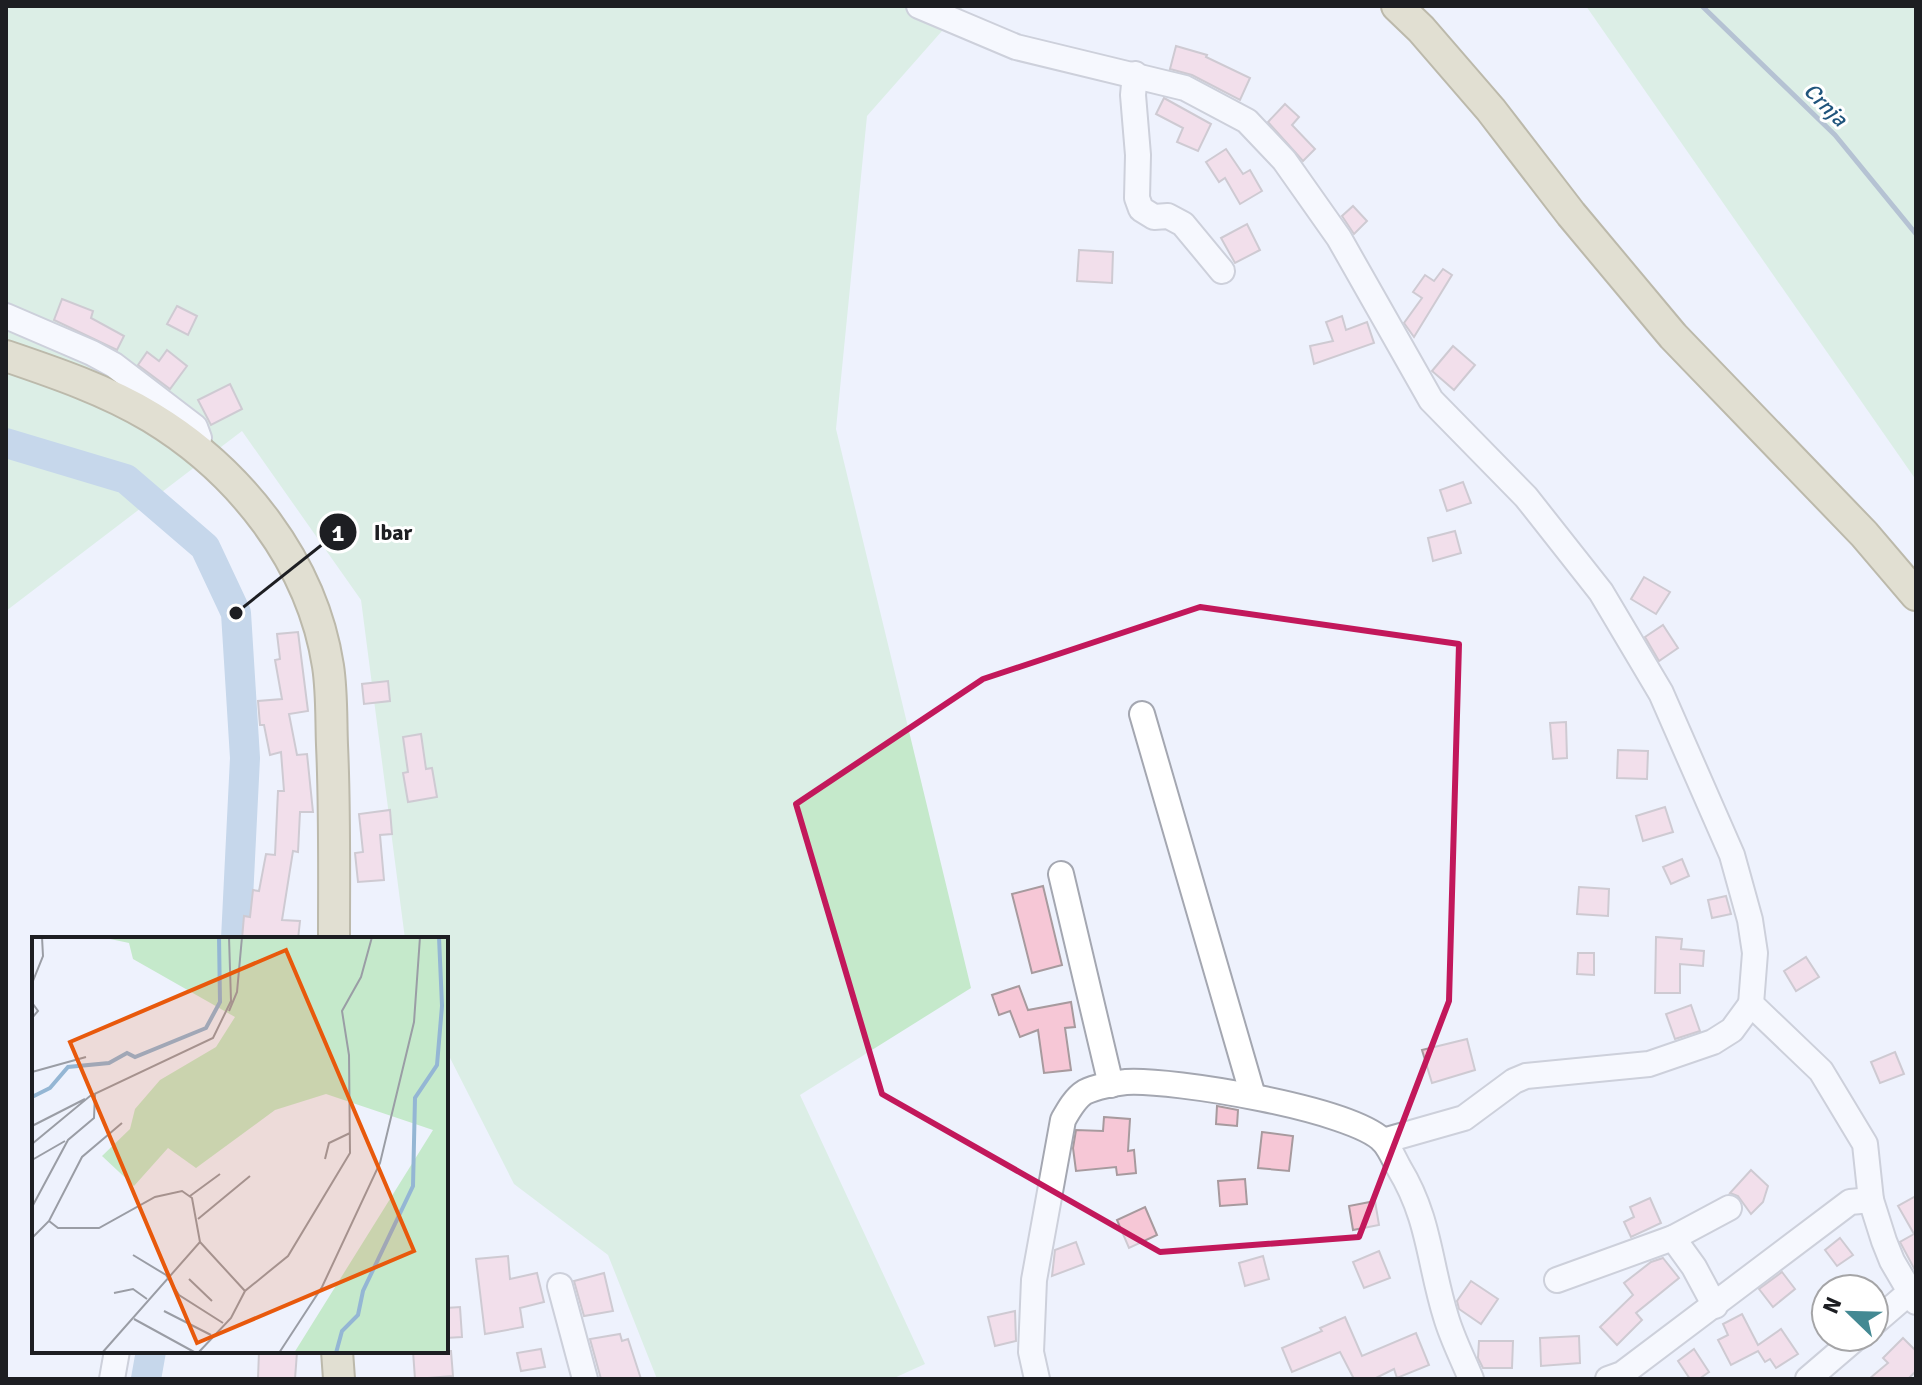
<svg xmlns="http://www.w3.org/2000/svg" width="1922" height="1385" viewBox="0 0 1922 1385" font-family="Signika,sans-serif">
	<style>
		.green { fill: #c5e9cb }
		.lines { fill: none; stroke-linecap: round; stroke-linejoin: round }
		.stream { stroke: #70889f; stroke-width: 5 }
		.river { stroke: #94b6d4; stroke-width: 30 }
		.building { fill: #f6c7d6; stroke: #a79a9e; stroke-width: 2 }
		.minor-casing { stroke: #a4a7b1; stroke-width: 28 }
		.major-casing { stroke: #7e7447; stroke-width: 34 }
		.minor { stroke: #fff; stroke-width: 24 }
		.major { stroke: #d1c79d; stroke-width: 30 }
		.marked { fill: none; stroke: #c2185b; stroke-width: 6; stroke-linejoin: round }
		.labels { text-anchor: middle; stroke-width: 6; stroke-linejoin: round; paint-order: stroke }
		.water-label { font-size: 22px; font-style: italic; fill: #1f547c; stroke: #fff }
		.inset-river { fill: none; stroke: #94b6d4; stroke-width: 4 }
		.inset-road { fill: none; stroke: #9a9da5; stroke-width: 2 }
		.view { fill: #e8590c; fill-opacity: 0.15; stroke: #e8590c; stroke-width: 4 }
		.inset-edge { fill: none; stroke: #1d1e22; stroke-width: 4 }
		.leader { fill: none; stroke: #1d1e22; stroke-width: 3 }
		.callout-dot { fill: #1d1e22; stroke: #fff; stroke-width: 3 }
		.mark-label { font-size: 24px; text-anchor: middle; font-weight: bold; fill: #fff }
		.callout-label { font-size: 22px; text-anchor: middle; font-weight: bold; fill: #1d1e22; stroke: #fff; stroke-width: 6; stroke-linejoin: round; paint-order: stroke }
	</style>
	<rect width="100%" height="100%" fill="#eef2fd"/>
	<!-- green -->
	<g class="green">
		<polygon points="6,6 964,6 867,116 836,429 971,988 800,1095 925,1364 892,1379 657,1379 608,1255 514,1184 446,1050 446,939 405,939 361,600 242,431 6,611"/>
		<polygon points="1586,6 1916,6 1916,480"/>
	</g>
	<g class="lines">
		<!-- stream -->
		<polyline class="stream" points="1702,6 1835,135 1916,234"/>
		<!-- river -->
		<g class="river">
			<polyline points="6,443 126,479 205,547 236,613 245,758 236,939"/>
			<polyline points="146,1379 151,1351"/>
		</g>
	</g>
	<!-- building -->
	<g class="building">
		<polygon points="1176,46 1207,55 1206,57 1250,78 1240,100 1192,75 1170,69"/>
		<polygon points="1164,98 1211,124 1198,151 1177,142 1183,128 1156,114"/>
		<polygon points="1285,104 1299,117 1292,125 1315,149 1303,161 1268,122"/>
		<polygon points="1226,149 1243,174 1250,170 1262,191 1240,204 1225,178 1219,182 1206,162"/>
		<polygon points="1353,206 1367,221 1354,234 1342,216"/>
		<polygon points="1247,224 1260,250 1235,263 1221,238"/>
		<polygon points="1079,250 1113,252 1112,283 1077,281"/>
		<polygon points="1443,269 1452,275 1414,337 1404,323 1422,298 1413,292 1425,275 1434,281"/>
		<polygon points="62,299 93,311 91,318 124,336 117,350 54,320"/>
		<polygon points="177,306 197,316 188,335 167,324"/>
		<polygon points="1342,316 1346,330 1367,322 1374,343 1314,364 1310,346 1333,341 1326,322"/>
		<polygon points="1453,346 1475,365 1454,390 1432,371"/>
		<polygon points="167,350 187,366 170,389 138,365 147,352 159,361"/>
		<polygon points="230,384 242,409 211,425 198,400"/>
		<polygon points="1463,482 1471,503 1447,511 1440,490"/>
		<polygon points="1455,531 1461,553 1433,561 1428,538"/>
		<polygon points="1644,577 1670,592 1656,614 1631,599"/>
		<polygon points="1663,625 1678,648 1659,661 1645,637"/>
		<polygon points="298,632 308,711 289,714 297,755 307,754 313,812 300,812 298,852 293,851 282,920 300,921 298,939 242,939 244,916 250,917 253,890 259,891 266,854 275,855 278,791 284,791 281,752 270,755 264,725 260,725 258,701 282,699 275,660 280,659 277,634"/>
		<polygon points="388,681 390,701 364,704 362,684"/>
		<polygon points="1566,722 1567,758 1553,759 1550,723"/>
		<polygon points="421,734 426,769 432,768 437,797 408,802 403,773 408,772 403,737"/>
		<polygon points="1618,750 1648,751 1647,779 1617,778"/>
		<polygon points="1665,807 1673,832 1643,841 1636,816"/>
		<polygon points="390,810 392,834 380,835 384,880 358,882 355,853 363,852 359,814"/>
		<polygon points="1682,859 1689,876 1671,884 1663,867"/>
		<polygon points="1043,886 1062,965 1032,973 1012,894"/>
		<polygon points="1579,887 1609,889 1608,916 1577,914"/>
		<polygon points="1726,896 1731,914 1712,918 1708,900"/>
		<polygon points="1656,937 1682,939 1681,949 1704,951 1703,966 1680,964 1680,993 1655,993"/>
		<polygon points="1578,953 1594,953 1594,975 1577,974"/>
		<polygon points="1806,957 1819,977 1796,991 1784,971"/>
		<polygon points="1019,986 1028,1010 1071,1002 1075,1027 1065,1028 1071,1070 1044,1073 1038,1030 1020,1037 1010,1011 999,1015 992,995"/>
		<polygon points="1691,1005 1700,1031 1675,1039 1666,1014"/>
		<polygon points="1467,1039 1475,1070 1432,1083 1422,1050"/>
		<polygon points="1895,1052 1904,1074 1880,1083 1871,1062"/>
		<polygon points="1217,1106 1238,1110 1237,1126 1216,1124"/>
		<polygon points="1104,1117 1130,1119 1128,1151 1134,1150 1136,1173 1117,1175 1116,1167 1076,1171 1073,1148 1076,1130 1103,1131"/>
		<polygon points="1262,1132 1293,1136 1289,1171 1258,1168"/>
		<polygon points="1751,1170 1768,1186 1763,1202 1751,1214 1738,1196 1730,1193"/>
		<polygon points="1245,1179 1247,1204 1220,1206 1218,1181"/>
		<polygon points="1916,1196 1916,1272 1900,1242 1914,1234 1898,1206"/>
		<polygon points="1650,1198 1661,1223 1631,1237 1624,1222 1634,1217 1630,1207"/>
		<polygon points="1375,1201 1379,1225 1353,1230 1349,1206"/>
		<polygon points="1145,1207 1157,1235 1129,1248 1117,1220"/>
		<polygon points="1840,1238 1853,1255 1837,1266 1825,1250"/>
		<polygon points="1076,1242 1084,1264 1052,1276 1055,1250"/>
		<polygon points="1379,1251 1390,1278 1364,1288 1353,1262"/>
		<polygon points="508,1256 510,1279 537,1273 544,1302 520,1308 523,1327 485,1334 476,1259"/>
		<polygon points="1263,1256 1269,1279 1245,1286 1239,1263"/>
		<polygon points="1663,1258 1679,1278 1636,1313 1642,1320 1617,1345 1600,1327 1633,1295 1624,1283 1651,1262"/>
		<polygon points="1782,1272 1795,1289 1773,1307 1759,1289"/>
		<polygon points="604,1273 613,1311 584,1316 574,1281"/>
		<polygon points="1471,1281 1498,1299 1481,1324 1459,1309 1457,1301"/>
		<polygon points="460,1307 462,1337 446,1338 446,1308"/>
		<polygon points="1015,1311 1016,1341 995,1346 988,1317"/>
		<polygon points="1742,1314 1758,1345 1781,1329 1798,1354 1776,1368 1770,1359 1765,1362 1758,1351 1731,1365 1718,1340 1728,1335 1723,1324"/>
		<polygon points="1345,1317 1362,1356 1416,1333 1429,1365 1397,1378 1394,1369 1374,1379 1354,1379 1340,1352 1292,1372 1282,1348 1322,1331 1320,1328"/>
		<polygon points="620,1334 622,1341 628,1339 641,1379 601,1379 590,1339"/>
		<polygon points="1579,1336 1580,1363 1541,1366 1540,1338"/>
		<polygon points="1903,1338 1916,1351 1916,1371 1908,1379 1869,1379 1888,1363 1883,1358"/>
		<polygon points="1479,1341 1513,1341 1512,1368 1483,1368 1478,1358"/>
		<polygon points="541,1349 545,1367 521,1371 517,1353"/>
		<polygon points="1694,1349 1709,1372 1699,1379 1690,1379 1678,1361"/>
		<polygon points="259,1351 297,1352 295,1379 258,1379"/>
		<polygon points="413,1351 451,1351 453,1376 415,1379"/>
	</g>
	<g class="lines">
		<!-- minor casing -->
		<g class="minor-casing">
			<g id="minor">
				<polyline points="919,6 1016,47 1185,88 1247,121 1284,160 1339,238 1431,400 1526,497 1601,592 1661,693 1732,855 1750,920 1755,953 1751,1004 1821,1071 1865,1144 1871,1200 1884,1241 1892,1261 1916,1302"/>
				<polyline points="1135,74 1133,95 1138,155 1137,198 1141,209 1154,217 1168,216 1183,224 1222,271"/>
				<polyline points="6,316 92,353 114,365 195,427 199,438 195,448"/>
				<polyline points="1142,714 1253,1096"/>
				<polyline points="1061,874 1111,1085"/>
				<polyline points="1383,1141 1464,1118 1514,1081 1526,1076 1649,1064 1713,1042 1732,1030 1751,1004"/>
				<polyline points="1673,1238 1694,1267 1715,1306"/>
				<polyline points="1557,1280 1673,1238 1729,1208"/>
				<polyline points="560,1286 585,1379"/>
				<polyline points="1874,1323 1910,1292"/>
				<polyline points="112,1379 117,1351"/>
				<path d="M1037 1379 1031 1352 1034 1280 1063 1120C1068 1111 1075 1098 1085 1092 1095 1087 1115 1083 1126 1082 1172 1079 1355 1109 1384 1142 1390 1149 1394 1159 1399 1168 1430 1219 1429 1263 1446 1317 1452 1338 1463 1359 1471 1379"/>
				<polyline points="1608,1379 1622,1374 1850,1202 1871,1200"/>
				<polyline points="1808,1379 1857,1337"/>
			</g>
		</g>
		<!-- major casing -->
		<g class="major-casing">
			<g id="major">
				<polyline points="1397,6 1421,29 1491,110 1571,214 1673,336 1864,534 1916,595"/>
				<path d="M6 356C56 373 106 390 151 417 240 471 312 562 328 666 332 692 331 719 332 745 335 810 334 874 334 939"/>
				<polyline points="337,1351 339,1379"/>
			</g>
		</g>
		<!-- minor -->
		<use href="#minor" class="minor"/>
		<!-- major -->
		<use href="#major" class="major"/>
	</g>
	<!-- marked area -->
	<path d="M0 0H1922V1385H0ZM1200 607 1459 644 1449 1001 1359 1237 1160 1252 882 1094 796 804 983 679Z" fill="#eef2fd" fill-opacity=".55" fill-rule="evenodd"/>
	<path class="marked" d="M1200 607 1459 644 1449 1001 1359 1237 1160 1252 882 1094 796 804 983 679Z"/>
	<g class="labels">
		<!-- water labels -->
		<g class="water-label">
			<text transform="translate(1826 104) rotate(45)" y="8">Crnja</text>
		</g>
	</g>
	<!-- overview -->
	<g transform="translate(32 937)">
		<rect width="416" height="416" fill="#eef2fd"/>
		<path d="M69 0H416V416H262L401 193 294 157 243 173 164 231 136 211 102 249 70 219 98 192 103 172 128 143 184 110 203 80 101 22 97 6Z" fill="#c5e9cb"/>
		<path class="inset-river" d="M0 160 18 151 36 130 77 126 95 116 103 120 174 91 188 65 187 0M304 416 310 394 326 378 331 354 381 249 383 161 405 128 410 69 407 0"/>
		<path class="inset-road" d="M197 74 205 55 210 0M0 81 6 74 1 67V44L11 19 10 0M0 135 54 120M0 189 53 162M0 207 58 159 181 101 199 64 197 0M293 222 297 206 318 196M0 223 33 204M158 259 188 237M0 270 36 203 62 181 63 157M166 282 218 239M17 284 26 291H67L123 260 150 254 160 261 168 305 70 416M0 301 17 284 50 220 90 186M168 305 213 354M101 318 134 338 147 358 191 386M157 342 180 364M82 356 101 352 115 362M132 374 179 398M102 382 164 416M166 416 199 381 213 354 256 319 318 216 317 118 310 74 329 40 340 0M247 416 290 350 348 226 382 85 388 0"/>
		<path class="view" d="M254 13 382 314 165 406 38 105Z"/>
		<rect width="416" height="416" class="inset-edge"/>
	</g>
	<!-- callouts -->
	<path class="leader" d="M236 613L338 532"/>
	<g class="callout-dot">
		<circle cx="236" cy="613" r="8"/>
		<circle cx="338" cy="532" r="20"/>
	</g>
	<g class="mark-label">
		<text x="338" y="541">1</text>
	</g>
	<g class="callout-label">
		<text x="393" y="540">Ibar</text>
	</g>
	<!-- border -->
	<rect width="1922" height="1385" fill="none" stroke="#1d1e22" stroke-width="16"/>
	<!-- north arrow -->
	<g transform="translate(1850 1313) rotate(293)"><circle r="38" fill="#ffffff" stroke="#a5a5a7" stroke-width="2"/>
	<path d="M0-6L14 30L0 20L-14 30Z" fill="#438993"/>
	<text y="-12" font-size="22" font-weight="bold" text-anchor="middle" fill="#1d1e22">N</text>
	</g>
</svg>
